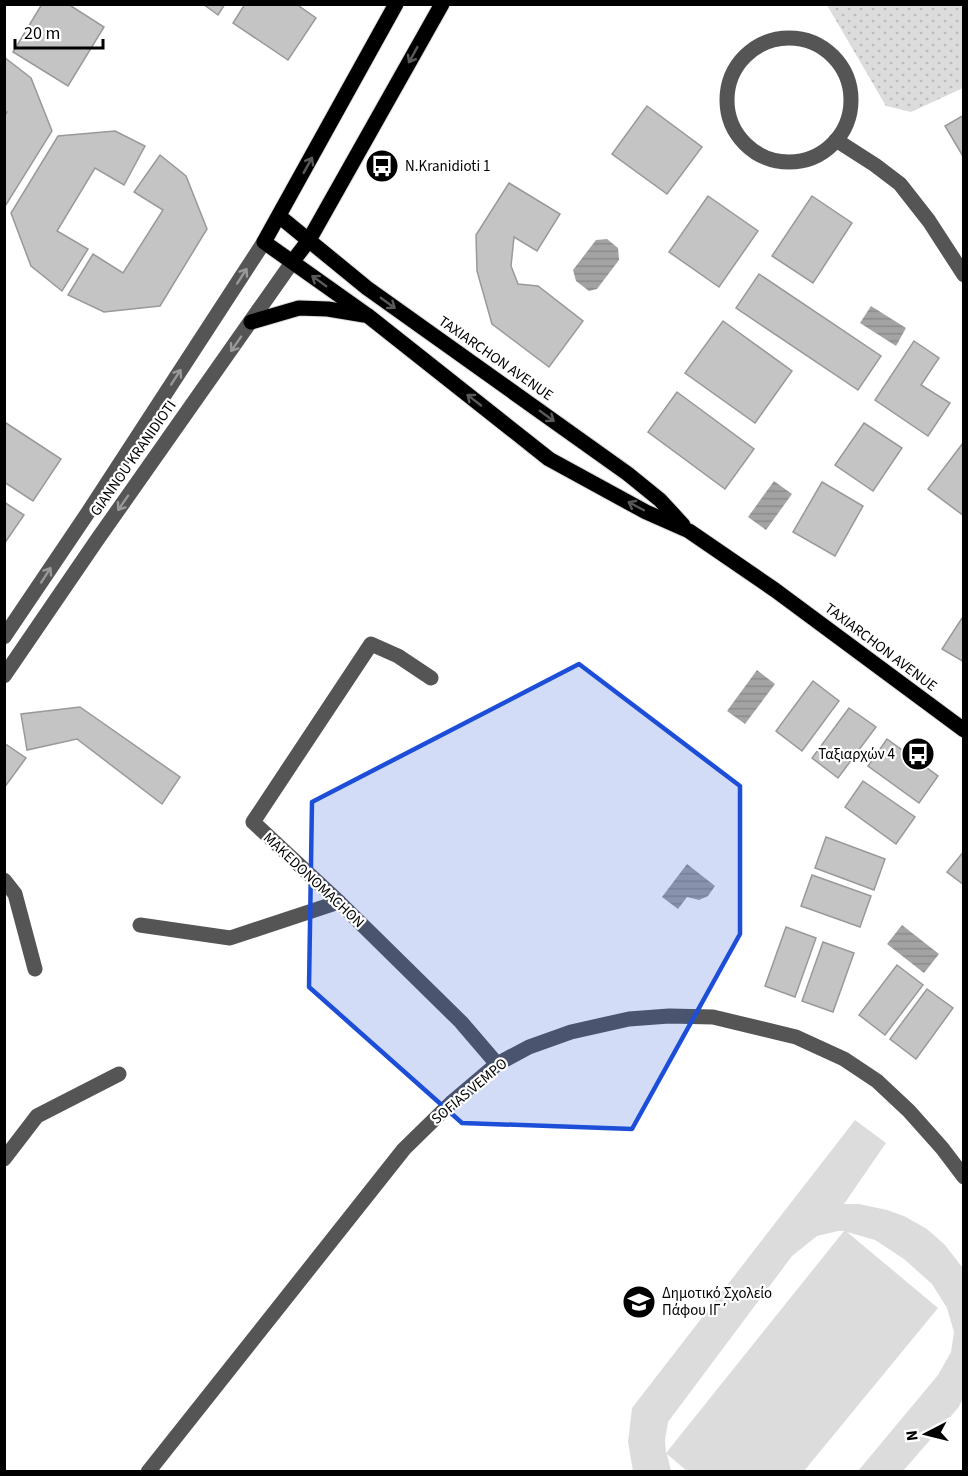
<svg xmlns="http://www.w3.org/2000/svg" width="968" height="1476" viewBox="0 0 968 1476" font-family="'Source Sans 3',sans-serif">
	<style>
		.grass { fill: url(#grass-dots) }
		.pitch { fill: #dcdcdc; fill-rule: evenodd }
		.water { fill: url(#water-rules) }
		.building { fill: #c4c4c4; stroke: #999; stroke-width: 1.5 }
		.lines { fill: none; stroke-linecap: round; stroke-linejoin: round }
		.major-casing { stroke: #dbdbdb; stroke-width: 17 }
		.minor { stroke: #555; stroke-width: 15 }
		.major { stroke: #000; stroke-width: 15 }
		.oneway { stroke: #595959 }
		.oneway2 { stroke: #999 }
		.marked { fill: #1d4ed8; fill-opacity: 0.2; stroke: #1d4ed8; stroke-width: 4.5; stroke-linejoin: round }
		.labels { text-anchor: middle; stroke-width: 4.5; stroke-linejoin: round; paint-order: stroke }
		.poi-label { font-size: 15px; fill: #000; stroke: #fff; text-anchor: start }
		.street-label { font-size: 15px; fill: #000; stroke: #fff }
	</style>
	<defs>
		<pattern id="grass-dots" width="8" height="8" patternUnits="userSpaceOnUse" patternTransform="scale(1.5)"><rect width="8" height="8" fill="#dcdcdc"/><path d="M2 2h.1M6 6h.1" fill="none" stroke="#bbb" stroke-width="1.8" stroke-linecap="round"/></pattern>
		<pattern id="water-rules" width="6" height="5" patternUnits="userSpaceOnUse" patternTransform="scale(1.5)"><rect width="6" height="5" fill="#a3a3a3"/><path d="M0 2.5h6" fill="none" stroke="#8b8b8b"/></pattern>
	</defs>
	<rect width="100%" height="100%" fill="#fff"/>
	<!-- grass -->
	<polygon class="grass" points="827,5 963,5 963,88 911,112 886,106"/>
	<!-- pitch -->
	<path class="pitch" d="M855 1120 886 1143 844 1204H859L887 1210 904 1216 927 1229 945 1245 962 1267 964 1271V1397L958 1408 903 1471H858L938 1375 951 1352 954 1332 947 1308 932 1284 904 1259 875 1240 847 1232 938 1308 804 1471H687L667 1454 671 1471H633L628 1442 632 1408ZM838 1231H844L666 1453 665 1440 668 1422 792 1256 817 1236Z"/>
	<!-- water -->
	<g class="water">
		<polygon points="607,239 618,248 619,260 597,289 589,291 576,281 573,270 596,240"/>
		<polygon points="871,306 906,328 896,346 860,323"/>
		<polygon points="774,481 792,494 766,530 748,517"/>
		<polygon points="757,670 775,684 745,724 727,711"/>
		<polygon points="687,864 715,886 708,896 699,900 687,897 678,909 662,897"/>
		<polygon points="902,925 939,954 924,973 887,944"/>
	</g>
	<!-- building -->
	<g class="building">
		<polygon points="42,4 68,4 104,27 68,86 13,52"/>
		<polygon points="203,4 225,4 218,15"/>
		<polygon points="245,4 296,4 316,18 288,60 233,23"/>
		<polygon points="4,57 31,78 52,131 4,208 4,117 7,112 4,110"/>
		<polygon points="647,106 702,147 667,194 612,154"/>
		<polygon points="964,115 964,158 945,126"/>
		<polygon points="115,131 145,146 124,185 95,168 57,231 88,249 62,291 31,266 11,213 58,136"/>
		<polygon points="160,155 186,176 207,229 160,306 104,312 68,295 93,254 123,273 163,210 134,192"/>
		<polygon points="509,183 560,214 537,251 514,237 511,266 518,284 538,286 583,321 549,367 492,324 477,271 476,235"/>
		<polygon points="708,196 758,231 719,287 669,252"/>
		<polygon points="812,196 852,223 813,283 772,256"/>
		<polygon points="759,274 881,356 858,390 736,308"/>
		<polygon points="723,321 792,371 755,423 685,373"/>
		<polygon points="914,341 939,358 921,385 950,403 928,436 875,400"/>
		<polygon points="677,392 754,449 725,489 648,432"/>
		<polygon points="6,423 61,459 33,501 4,482 4,424"/>
		<polygon points="864,423 902,448 873,491 835,465"/>
		<polygon points="963,443 964,443 964,516 928,489"/>
		<polygon points="822,482 863,506 835,556 793,532"/>
		<polygon points="4,502 24,515 4,544"/>
		<polygon points="964,615 964,662 942,649"/>
		<polygon points="813,681 839,701 802,751 776,731"/>
		<polygon points="80,707 180,777 162,804 77,739 27,750 21,714"/>
		<polygon points="849,708 876,727 838,778 812,758"/>
		<polygon points="887,739 938,776 919,803 868,766"/>
		<polygon points="4,743 26,758 4,788"/>
		<polygon points="863,781 915,817 896,844 845,807"/>
		<polygon points="826,837 885,859 874,890 815,868"/>
		<polygon points="964,851 964,885 947,872"/>
		<polygon points="812,875 871,896 860,927 801,906"/>
		<polygon points="786,927 816,938 795,997 765,986"/>
		<polygon points="823,942 854,953 833,1012 802,1001"/>
		<polygon points="897,965 923,985 885,1035 859,1015"/>
		<polygon points="927,989 953,1008 916,1059 890,1039"/>
	</g>
	<g class="lines">
		<!-- major casing -->
		<g class="major-casing">
			<g id="major">
				<polyline points="396,4 264,242 367,315 549,459 646,512 689,531 775,590 964,730"/>
				<polyline points="279,216 367,288 628,474 660,500 683,525"/>
				<polyline points="293,261 309,240 442,4"/>
				<polyline points="251,322 299,308 328,309 364,315"/>
			</g>
		</g>
		<!-- minor -->
		<g class="minor">
			<circle cx="789" cy="100" r="62"/>
			<polyline points="836,140 875,165 900,184 929,221 964,275"/>
			<polyline points="4,637 89,511 264,242"/>
			<polyline points="4,676 97,540 293,261"/>
			<polyline points="431,678 398,656 371,644 253,822 339,902 461,1022 497,1064"/>
			<polyline points="4,880 15,894 35,969"/>
			<polyline points="140,925 230,938 339,902"/>
			<polyline points="4,1159 37,1116 119,1074"/>
			<polyline points="148,1472 404,1149 451,1103 497,1064 529,1047 571,1032 629,1019 669,1016 713,1017 796,1037 844,1059 877,1081 909,1111 942,1148 964,1177"/>
		</g>
		<!-- major -->
		<use href="#major" class="major"/>
	</g>
	<!-- one-way arrows -->
	<defs><path id="oneway-shaft" d="M-6 0H5M1.5-3L5.5 0L1.5 3" fill="none" stroke-width="1.6" stroke-linecap="round" stroke-linejoin="round" transform="scale(1.5)"/></defs>
	<g class="oneway">
		<use href="#oneway-shaft" transform="translate(413 55) rotate(119)"/>
		<use href="#oneway-shaft" transform="translate(308 165) rotate(-61)"/>
		<use href="#oneway-shaft" transform="translate(319 281) rotate(-144)"/>
		<use href="#oneway-shaft" transform="translate(388 303) rotate(36)"/>
		<use href="#oneway-shaft" transform="translate(474 400) rotate(-142)"/>
		<use href="#oneway-shaft" transform="translate(547 416) rotate(36)"/>
		<use href="#oneway-shaft" transform="translate(636 506) rotate(-152)"/>
	</g>
	<g class="oneway2">
		<use href="#oneway-shaft" transform="translate(242 276) rotate(-57)"/>
		<use href="#oneway-shaft" transform="translate(236 344) rotate(125)"/>
		<use href="#oneway-shaft" transform="translate(176 377) rotate(-57)"/>
		<use href="#oneway-shaft" transform="translate(123 503) rotate(125)"/>
		<use href="#oneway-shaft" transform="translate(46 575) rotate(-57)"/>
	</g>
	<!-- marked area -->
	<path class="marked" d="M579 664 740 786V934L632 1129 462 1123 309 987 312 802Z"/>
	<!-- icons -->
	<defs>
		<g id="bus-disc" transform="scale(1.725)"><circle r="9.5" fill="#000" stroke="#fff"/><path d="M-5-6H5V4H4V6H2V4H-2V6H-4V4H-5ZM-3.5-4V0h7V-4ZM-3.5 1.2v1.5H-2V1.2ZM2 1.2v1.5H3.5V1.2Z" fill="#fff"/></g>
		<g id="school-disc" transform="scale(1.725)"><circle r="9.5" fill="#000" stroke="#fff"/><path d="M0-5L7-2L0 1L-7-2ZM-4 1L0 2.5L4 1V4Q0 6-4 4Z" fill="#fff"/></g>
	</defs>
	<g fill-rule="evenodd">
		<use href="#bus-disc" x="382" y="166"/>
		<use href="#bus-disc" x="918" y="754"/>
		<use href="#school-disc" x="639" y="1302"/>
	</g>
	<g class="labels">
		<!-- poi labels -->
		<g class="poi-label">
			<text x="405" y="171">N.Kranidioti 1</text>
			<text x="895" y="759" text-anchor="end">Ταξιαρχών 4</text>
			<text x="662" y="1298">Δημοτικό Σχολείο<tspan x="662" dy="17">Πάφου ΙΓ΄</tspan></text>
		</g>
		<!-- street labels -->
		<g class="street-label">
			<text transform="translate(496 358) rotate(35)" y="5">TAXIARCHON AVENUE</text>
			<text transform="translate(133 458) rotate(-55)" y="5">GIANNOU KRANIDIOTI</text>
			<text transform="translate(881 647) rotate(37)" y="5">TAXIARCHON AVENUE</text>
			<text transform="translate(314 880) rotate(43)" y="5">MAKEDONOMACHON</text>
			<text transform="translate(469 1091) rotate(-40)" y="5">SOFIAS VEMPO</text>
		</g>
	</g>
	<!-- border -->
	<rect width="968" height="1476" fill="none" stroke="#000000" stroke-width="12"/>
	<!-- north arrow -->
	<g transform="translate(926 1434) rotate(263)" stroke="#ffffff" stroke-width="4.5" paint-order="stroke">
	<path d="M0-4.5L10 22L0 15L-10 22Z" fill="#000000"/>
	<text y="-9" font-size="16" font-weight="bold" text-anchor="middle" fill="#000000">N</text>
	</g>
	<!-- scale -->
	<path d="M15 39v9h88v-9" fill="none" stroke="#000000" stroke-width="3"/>
	<text x="24" y="39" font-size="18" fill="#000000" stroke="#ffffff" stroke-width="4.5" paint-order="stroke">20 m</text>
</svg>
